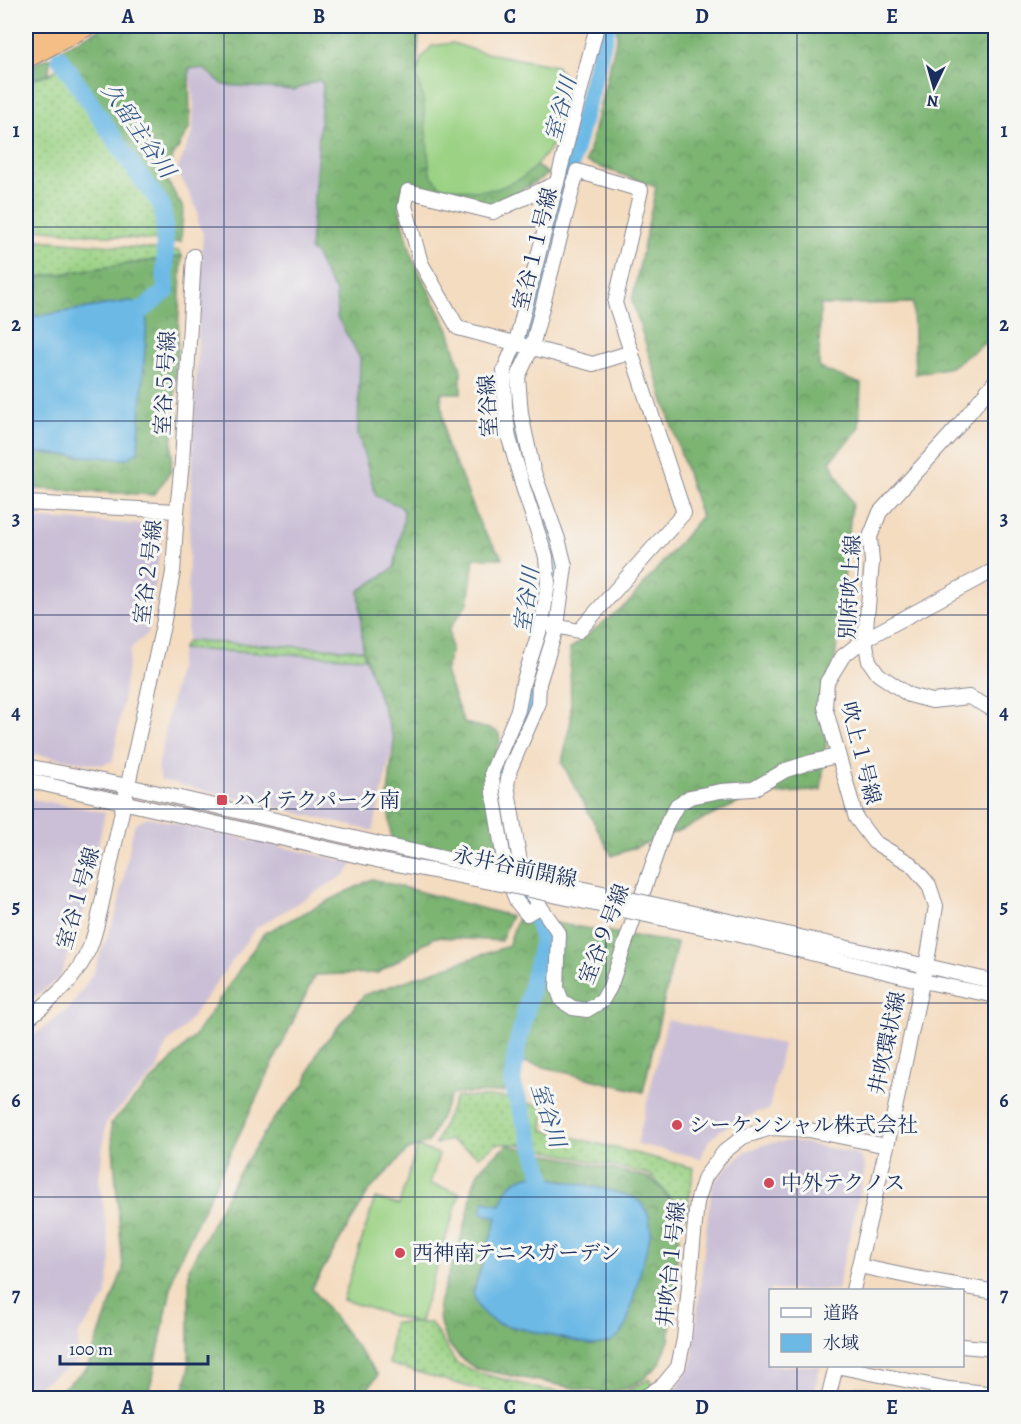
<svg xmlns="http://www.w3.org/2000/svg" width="1021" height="1424" viewBox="0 0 1021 1424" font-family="Alegreya,'Noto Serif JP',serif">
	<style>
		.industrial { fill: #cabfd6 }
		.grass { fill: url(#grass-dots); stroke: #5b8071; stroke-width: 1.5 }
		.forest { fill: url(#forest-crowns); stroke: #4c7268; stroke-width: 1.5; fill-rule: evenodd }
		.garden { fill: #9bd284; stroke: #5b8071; stroke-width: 1.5 }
		.water { fill: #6cb9e6; stroke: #4474a2; stroke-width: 1.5 }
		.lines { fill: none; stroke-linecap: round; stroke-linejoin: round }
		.river { stroke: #6cb9e6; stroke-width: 18 }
		.minor-casing { stroke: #88868f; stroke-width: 16 }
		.highway-casing { stroke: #88868f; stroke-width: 22 }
		.minor { stroke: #fff; stroke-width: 14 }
		.highway { stroke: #f5be86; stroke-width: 20 }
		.minor-bridge-casing { stroke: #88868f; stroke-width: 16; stroke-linecap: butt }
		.minor-bridge { stroke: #fff; stroke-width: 14 }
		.grid { fill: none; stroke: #1b2f5e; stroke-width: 1.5; stroke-opacity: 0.55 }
		.poi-dot { fill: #d1495b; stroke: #f6f6f2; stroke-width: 2 }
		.labels { text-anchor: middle; stroke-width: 6; stroke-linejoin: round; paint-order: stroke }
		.street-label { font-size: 21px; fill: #1b2f5e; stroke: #f6f6f2 }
		.poi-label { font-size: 21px; fill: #1b2f5e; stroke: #f6f6f2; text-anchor: start }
		.water-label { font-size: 22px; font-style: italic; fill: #335887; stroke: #f6f6f2 }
		.neatline { fill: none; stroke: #1b2f5e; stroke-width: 2 }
		.grid-label { font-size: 20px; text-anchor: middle; font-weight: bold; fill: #1b2f5e }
	</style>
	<defs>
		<pattern id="grass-dots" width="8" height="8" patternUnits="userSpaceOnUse" patternTransform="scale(1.5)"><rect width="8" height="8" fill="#9bd284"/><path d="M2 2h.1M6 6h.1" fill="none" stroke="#7eab6f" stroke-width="1.8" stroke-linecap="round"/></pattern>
		<pattern id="forest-crowns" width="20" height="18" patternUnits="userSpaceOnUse" patternTransform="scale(1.5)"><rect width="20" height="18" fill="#7cb472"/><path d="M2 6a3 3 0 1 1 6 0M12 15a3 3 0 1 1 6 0" fill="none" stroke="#659361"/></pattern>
	</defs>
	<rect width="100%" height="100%" fill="#f6f6f2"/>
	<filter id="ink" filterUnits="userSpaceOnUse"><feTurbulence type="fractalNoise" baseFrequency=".0167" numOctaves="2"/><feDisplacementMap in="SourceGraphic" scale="12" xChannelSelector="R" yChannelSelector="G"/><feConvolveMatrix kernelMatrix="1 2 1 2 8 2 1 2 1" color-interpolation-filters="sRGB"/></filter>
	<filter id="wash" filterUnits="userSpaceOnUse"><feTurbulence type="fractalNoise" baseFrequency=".008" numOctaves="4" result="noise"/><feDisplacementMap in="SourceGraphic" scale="24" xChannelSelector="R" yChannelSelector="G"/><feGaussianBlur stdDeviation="1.35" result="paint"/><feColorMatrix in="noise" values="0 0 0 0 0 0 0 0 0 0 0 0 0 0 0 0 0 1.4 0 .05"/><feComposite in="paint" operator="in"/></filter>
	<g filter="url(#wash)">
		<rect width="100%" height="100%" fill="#f4dcc0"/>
		<!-- industrial -->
		<g class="industrial">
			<polygon points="189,67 204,69 225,85 295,90 319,80 323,85 310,250 315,252 325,275 336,292 337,317 360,358 358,434 376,495 401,506 405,511 403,523 394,568 359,591 363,650 187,641 190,511 203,233 198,224 198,212 187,189 177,170 193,132 194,104"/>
			<polygon points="26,518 154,525 162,535 148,633 131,648 113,761 102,765 26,753"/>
			<polygon points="182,649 365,658 394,740 373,831 161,780 158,768"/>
			<polygon points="26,798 105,812 86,905 60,977 26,1003"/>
			<polygon points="147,817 354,863 346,874 256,928 183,1029 167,1043 156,1072 106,1122 99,1179 111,1258 106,1297 79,1333 77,1362 26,1393 26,1041 71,1007 94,971 117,911 134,825"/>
			<polygon points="667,1020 783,1044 769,1110 757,1112 721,1130 709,1140 701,1158 637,1144"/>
			<polygon points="793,1141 853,1153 861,1157 865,1169 837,1290 770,1290 770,1366 820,1366 813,1398 668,1398 674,1393 692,1363 708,1214 713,1184 727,1168 745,1152 769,1143"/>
		</g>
		<!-- grass -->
		<g class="grass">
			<polygon points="59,68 88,114 155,207 158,214 159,223 170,224 169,242 26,228 26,81 49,74"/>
			<polygon points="26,239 179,251 182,256 26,279"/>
			<polygon points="187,641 363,650 365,658 182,649"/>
			<polygon points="456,1097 502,1097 545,1107 543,1130 694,1168 686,1217 651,1175 518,1144 497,1144 479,1156 450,1140 435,1144"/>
			<polygon points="393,1323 431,1323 456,1363 479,1373 541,1389 591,1397 621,1395 649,1379 654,1388 635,1398 507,1398 389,1364"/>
			<polygon points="857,1386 917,1398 843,1398 844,1393"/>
		</g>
		<!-- forest -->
		<g class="forest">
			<path d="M105 26H423L419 32 417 76 423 98 473 191C501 188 514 185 536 166L549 174 493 207 404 187 399 207 413 260 449 330 461 370V393H441L446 445 457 466 482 529 503 558H474L468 603 449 629 451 650 445 672 464 723 494 730 499 734 500 742 485 775 501 864 391 839 388 795 394 740 363 650 359 591 394 568 403 523 404 511 400 506 376 496 358 434 360 358 337 317 336 292 325 275 315 253 310 251 323 84 319 80 295 90 224 85 204 69 189 68 190 127 167 167 168 182 183 208 181 242H169L170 222 165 203 59 50Z"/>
			<polygon points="617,26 995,26 996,252 987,259 987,342 951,367 915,374 913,303 820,305 819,368 861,384 859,429 830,461 852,503 821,790 753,796 681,830 612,856 562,763 571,720 570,649 629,602 701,517 632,301 656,187 586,162 617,37"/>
			<polygon points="50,58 49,74 26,81 26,69 44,59"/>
			<polygon points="182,256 171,471 154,495 26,488 26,452 127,459 131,301 26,318 26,279"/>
			<polygon points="372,879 511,916 501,941 435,937 378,973 315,975 175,1269 153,1376 146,1398 47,1398 58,1392 87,1368 123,1269 111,1123 194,1037 264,933"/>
			<polygon points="518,917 677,943 643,1092 516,1060 504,1092 452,1094 428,1143 408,1150 369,1191 312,1288 378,1375 361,1398 179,1398 183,1392 189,1370 189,1268 235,1179 272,1121 304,1085 318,1051 364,995 508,946"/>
			<path d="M508 1145 650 1178 663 1190 681 1218 669 1340 659 1365 642 1380 628 1388 604 1393 584 1390 477 1369C451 1354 437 1334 439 1303 448 1274 460 1244 468 1214 471 1200 471 1183 480 1170 487 1160 498 1152 508 1145ZM497 1218 607 1343 592 1345 496 1323 473 1293Z"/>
		</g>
		<!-- garden -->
		<g class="garden">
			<polygon points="452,43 481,52 556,66 563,74 563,117 558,138 536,166 522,178 497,189 473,191 440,186 430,173 423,98 417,76 421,59 432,46"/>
			<polygon points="417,1147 439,1154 430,1184 460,1193 419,1324 343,1300 375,1198 399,1205"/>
		</g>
		<!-- water -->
		<g class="water">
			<polygon points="131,301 141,308 147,321 138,451 127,459 26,452 26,318"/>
			<path d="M533 1175C552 1179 628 1191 639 1201 648 1209 650 1220 651 1232L626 1327C615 1342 610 1343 592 1345L496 1323C482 1314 478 1309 473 1293L497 1218 481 1213 484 1201 501 1205C508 1185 511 1180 533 1175Z"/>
		</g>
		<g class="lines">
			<!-- river -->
			<g class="river">
				<polyline points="60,58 138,174 161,204 164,221 166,291 126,323"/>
				<polyline points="543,1177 512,1082 517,1047 543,940 536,916 527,902 509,845 503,813 499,772 523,718 532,683 548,633 557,575 555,551 533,495 522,460 515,416 513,374 533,310 607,26"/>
			</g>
		</g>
	</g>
	<g filter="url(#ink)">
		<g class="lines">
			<!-- minor casing -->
			<g class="minor-casing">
				<g id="minor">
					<polyline points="557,183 493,212 408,191 405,206 421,263 458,328 593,364 632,352"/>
					<polyline points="996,380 955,430 880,512 870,537 872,562 865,639 869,661 878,674 909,695 932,701 969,697 996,711"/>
					<path d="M26 503 177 511 173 572 163 625 101 907C98 920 95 935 90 947 76 980 53 999 26 1020"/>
					<polyline points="177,511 182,462 194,256"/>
					<polyline points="542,623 579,631 684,513 615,303 641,190 577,171 532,347 518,377 521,414 533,470 558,539 565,566 557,626 539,683 538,705 510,769 507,785 520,862 526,886 559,933 557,988 562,1001 573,1008 587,1010 602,1001 610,987 667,823 677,805 690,797 721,791 753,789 786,770 811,762 837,756"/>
					<polyline points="26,766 128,786 384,845"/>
					<polyline points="26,780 381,861"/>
					<polyline points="540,906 527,914 517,902 507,878 493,793 492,772 518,710 523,683 542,623 548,583 546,557 523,487 509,438 505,406 504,370 516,342 597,26"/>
					<polyline points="743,924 996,982"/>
					<polyline points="739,935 922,981 996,996"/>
					<polyline points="859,1266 916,1278 996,1292"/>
					<polyline points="853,1290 887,1146 929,950 936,906 929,885 911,864 874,842 856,818 825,707 827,682 843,656 865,639 996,569"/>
					<polyline points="962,1346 996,1349"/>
					<polyline points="836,1366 949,1389 996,1394"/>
					<polyline points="643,1398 663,1385 678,1367 684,1339 697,1202 705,1177 724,1152 743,1137 771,1128 809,1130 887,1146"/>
					<polyline points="828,1398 836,1366"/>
				</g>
			</g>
			<!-- highway casing -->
			<g class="highway-casing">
				<g id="highway">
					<polyline points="26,36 46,26"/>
					<polyline points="26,58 86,26"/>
				</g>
			</g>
			<!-- minor -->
			<use href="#minor" class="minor"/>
			<!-- highway -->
			<use href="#highway" class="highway"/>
			<!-- minor-bridge casing -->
			<g class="minor-bridge-casing">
				<g id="minor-bridge">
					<polyline points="384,845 743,924"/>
					<polyline points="381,861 511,886 739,935"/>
				</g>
			</g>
			<!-- minor-bridge -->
			<use href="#minor-bridge" class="minor-bridge"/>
		</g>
	</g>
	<!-- grid -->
	<path class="grid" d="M224 26V1398M415 26V1398M606 26V1398M797 26V1290M26 227H996M26 421H996M26 615H996M26 809H996M26 1003H996M26 1197H996M797 1366V1398"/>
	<!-- markers -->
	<g class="poi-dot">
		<rect x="216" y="794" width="12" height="12" rx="3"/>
		<circle cx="677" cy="1125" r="6"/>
		<circle cx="769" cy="1183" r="6"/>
		<circle cx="400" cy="1253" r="6"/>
	</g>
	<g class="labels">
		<!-- street labels -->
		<g class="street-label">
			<text transform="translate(535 249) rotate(-76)" y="7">室谷１１号線</text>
			<text transform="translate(165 383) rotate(-87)" y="7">室谷５号線</text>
			<text transform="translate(488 406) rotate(-93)" y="7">室谷線</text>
			<text transform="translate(148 572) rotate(-83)" y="7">室谷２号線</text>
			<text transform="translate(850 587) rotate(-87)" y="7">別府吹上線</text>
			<text transform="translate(861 753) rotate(76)" y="7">吹上１号線</text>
			<text transform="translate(515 867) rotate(12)" y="7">永井谷前開線</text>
			<text transform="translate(78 898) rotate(-74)" y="7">室谷１号線</text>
			<text transform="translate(604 934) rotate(-69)" y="7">室谷９号線</text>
			<text transform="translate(887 1043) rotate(-78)" y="7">井吹環状線</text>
			<text transform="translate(671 1264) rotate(-84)" y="7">井吹台１号線</text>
		</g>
		<!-- poi labels -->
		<g class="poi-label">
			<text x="234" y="807">ハイテクパーク南</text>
			<text x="689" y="1132">シーケンシャル株式会社</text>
			<text x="781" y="1190">中外テクノス</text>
			<text x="412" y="1260">西神南テニスガーデン</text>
		</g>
		<!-- water labels -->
		<g class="water-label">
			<text transform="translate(560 109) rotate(-75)" y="8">室谷川</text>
			<text transform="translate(139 130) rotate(55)" y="8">久留主谷川</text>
			<text transform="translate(526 600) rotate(-82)" y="8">室谷川</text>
			<text transform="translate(549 1115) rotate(72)" y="8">室谷川</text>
		</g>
	</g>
	<!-- margin -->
	<rect width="1021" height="1424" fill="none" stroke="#f6f6f2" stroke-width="66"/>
	<!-- legend -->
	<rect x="769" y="1289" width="195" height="78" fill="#f6f6f2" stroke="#9ea6b7" stroke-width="1.5"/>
	<rect x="781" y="1308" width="30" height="9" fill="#ffffff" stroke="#9ea6b7" stroke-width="1.5"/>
	<text x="823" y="1319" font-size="18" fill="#1b2f5e">道路</text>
	<rect x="781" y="1334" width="30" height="18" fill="#6cb9e6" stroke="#9ea6b7" stroke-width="1.5"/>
	<text x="823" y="1349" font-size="18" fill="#1b2f5e">水域</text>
	<!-- north arrow -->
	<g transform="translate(934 87) rotate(185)" stroke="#f6f6f2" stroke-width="4.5" paint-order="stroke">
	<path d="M0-4.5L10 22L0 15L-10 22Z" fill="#1b2f5e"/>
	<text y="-9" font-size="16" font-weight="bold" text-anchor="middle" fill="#1b2f5e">N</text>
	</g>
	<!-- scale -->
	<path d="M60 1355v9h148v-9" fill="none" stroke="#1b2f5e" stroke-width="3"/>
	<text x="69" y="1355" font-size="18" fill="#1b2f5e" stroke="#f6f6f2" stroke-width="4.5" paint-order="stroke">100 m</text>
	<rect x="33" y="33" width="955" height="1358" class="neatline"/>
	<g class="grid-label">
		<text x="128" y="23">A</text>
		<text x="319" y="23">B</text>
		<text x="510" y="23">C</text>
		<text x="702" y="23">D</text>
		<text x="892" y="23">E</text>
		<text x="16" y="137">1</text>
		<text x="1004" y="137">1</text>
		<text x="16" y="331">2</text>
		<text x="1004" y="331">2</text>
		<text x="16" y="525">3</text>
		<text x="1004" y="525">3</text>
		<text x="16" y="719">4</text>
		<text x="1004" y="719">4</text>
		<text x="16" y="913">5</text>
		<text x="1004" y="913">5</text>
		<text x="16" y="1107">6</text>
		<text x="1004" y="1107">6</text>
		<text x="16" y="1301">7</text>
		<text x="1004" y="1301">7</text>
		<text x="128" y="1414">A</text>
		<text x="319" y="1414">B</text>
		<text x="510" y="1414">C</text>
		<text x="702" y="1414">D</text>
		<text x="892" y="1414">E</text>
	</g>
</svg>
